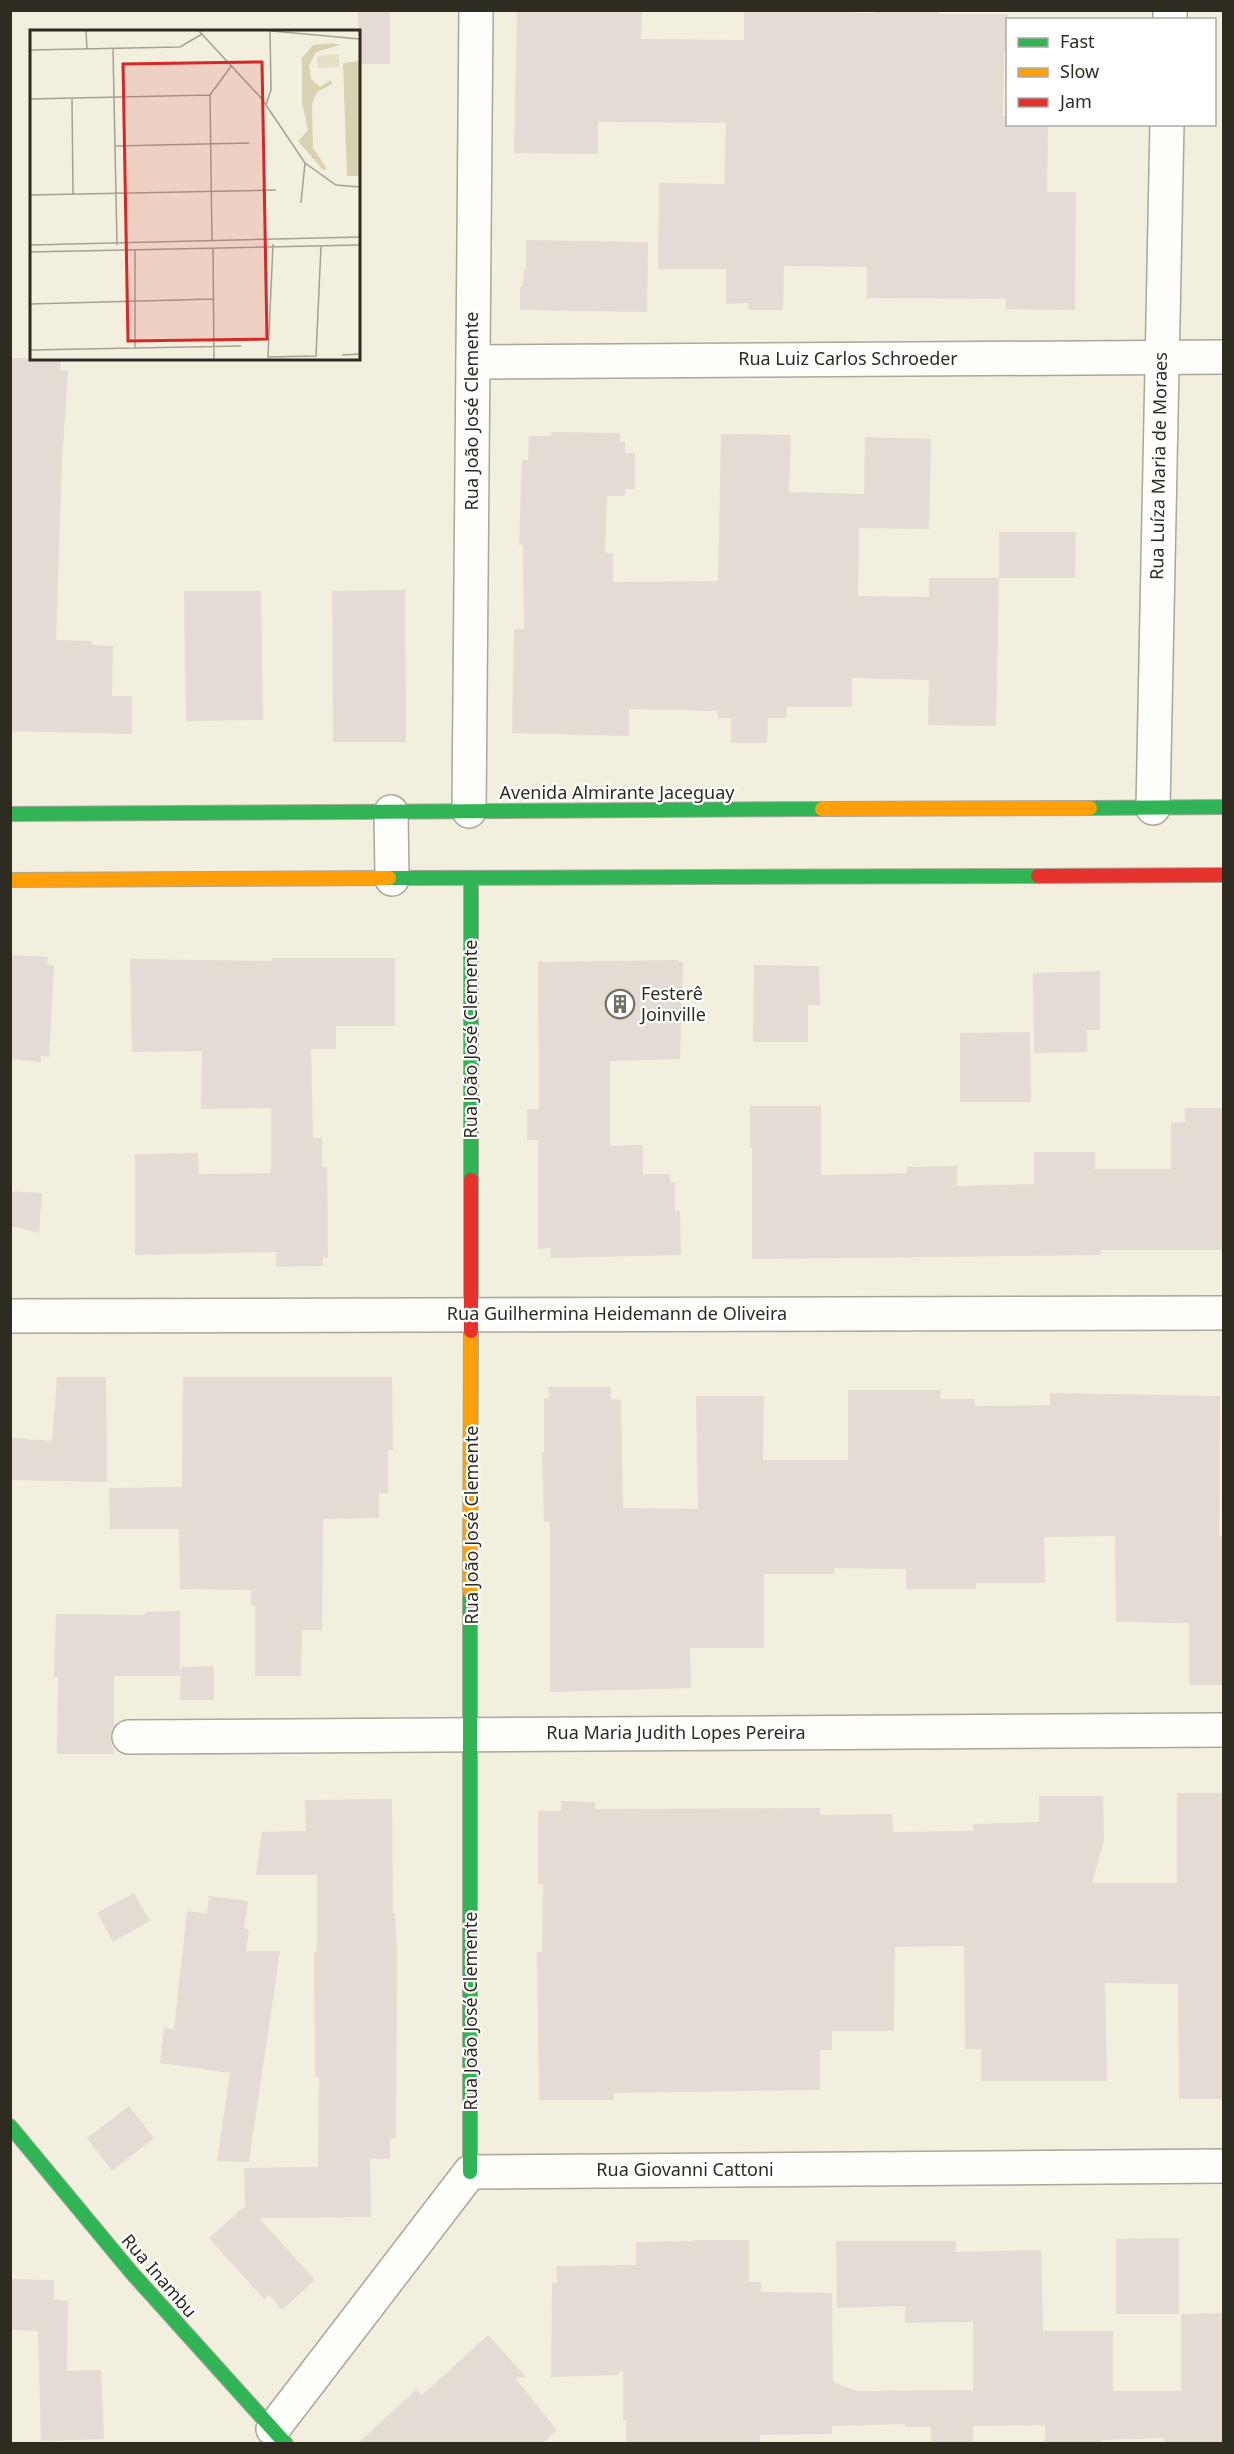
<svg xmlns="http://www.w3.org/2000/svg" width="1234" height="2454" viewBox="0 0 1234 2454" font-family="'Noto Sans',sans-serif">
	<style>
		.building { fill: #e3dbd4 }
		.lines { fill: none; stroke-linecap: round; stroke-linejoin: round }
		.street-casing { stroke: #a9a69a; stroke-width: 36 }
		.fast-casing { stroke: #a9a69a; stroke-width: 16 }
		.slow-casing { stroke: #a9a69a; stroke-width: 16 }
		.jam-casing { stroke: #a9a69a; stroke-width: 16 }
		.street { stroke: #fdfdfa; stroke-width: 33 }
		.fast { stroke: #30b455; stroke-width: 14 }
		.slow { stroke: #ff9f0a; stroke-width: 14 }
		.jam { stroke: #e5322d; stroke-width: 14 }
		.labels { text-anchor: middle; stroke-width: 4.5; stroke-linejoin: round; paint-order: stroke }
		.street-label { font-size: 18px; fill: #2e2b20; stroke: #fff }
		.poi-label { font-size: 18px; fill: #2e2b20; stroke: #fff; text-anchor: start }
		.inset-road { fill: none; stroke: #a4a193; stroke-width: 1.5 }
		.view { fill: #d62828; fill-opacity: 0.15; stroke: #d62828; stroke-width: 3 }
		.inset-edge { fill: none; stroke: #2e2b20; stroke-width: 3 }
	</style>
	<rect width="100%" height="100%" fill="#f3efdf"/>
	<!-- building -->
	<g class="building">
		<rect x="358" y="10" width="32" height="54"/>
		<polygon points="517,10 642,10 641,39 744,40 744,10 873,13 874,10 939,10 939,14 1008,14 1008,51 1004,51 1003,116 1008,116 1008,124 1048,124 1047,192 1076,192 1075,310 1006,309 1006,299 867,298 867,267 784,266 783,310 749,310 748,303 726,304 726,269 658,269 659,183 724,184 726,123 598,122 598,154 514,153"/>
		<polygon points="526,240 648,242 647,312 520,310 520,288 523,285 524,270 526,270"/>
		<polygon points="10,358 61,358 60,370 68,371 62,461 56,640 91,641 92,645 113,646 112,696 132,696 132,734 10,731"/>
		<polygon points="551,432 620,433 620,442 625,441 625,453 635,453 635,489 625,489 625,496 607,496 605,552 613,554 613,582 718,581 721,434 791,435 789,492 864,494 865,437 931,439 929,529 859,528 858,596 929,597 929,578 999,578 996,726 928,725 929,680 852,678 852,707 787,707 786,718 768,718 767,743 731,743 731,718 718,718 718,711 629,709 629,736 512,733 514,629 524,629 523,544 519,545 522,460 528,460 529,436 551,436"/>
		<polygon points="999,532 1076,532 1075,578 999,578"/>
		<polygon points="405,590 406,742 333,742 332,591"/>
		<polygon points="184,591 261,591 263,720 186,721"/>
		<polygon points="10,955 48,957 47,965 54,965 49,1057 41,1056 41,1062 10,1059"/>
		<polygon points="272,958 395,958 395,1026 336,1026 336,1049 311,1049 313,1138 322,1138 322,1167 327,1167 328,1258 323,1258 323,1266 276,1267 276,1252 135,1255 135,1154 198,1153 199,1174 271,1173 271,1108 201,1109 202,1051 132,1052 130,959 272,961"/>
		<polygon points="679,960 679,962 683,962 680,1059 610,1061 610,1146 643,1145 643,1174 670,1174 670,1182 675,1182 675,1211 680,1211 681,1255 551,1258 551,1248 538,1249 538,1140 527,1140 527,1109 539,1109 538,962"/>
		<polygon points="754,965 819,966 820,1005 808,1005 808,1042 753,1042"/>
		<polygon points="1100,971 1100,1030 1087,1030 1087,1052 1034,1053 1033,973"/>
		<polygon points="1030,1032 1031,1102 960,1102 960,1033"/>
		<polygon points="750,1106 821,1106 821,1175 907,1173 907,1167 957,1166 957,1186 1034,1184 1034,1152 1095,1152 1095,1169 1171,1169 1171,1123 1185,1122 1185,1108 1224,1108 1224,1250 1100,1250 1101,1255 752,1259 752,1148 750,1148"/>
		<polygon points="10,1191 42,1193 39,1233 10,1226"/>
		<polygon points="57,1377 106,1377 107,1482 10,1480 10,1438 52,1441"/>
		<polygon points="183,1377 392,1377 393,1450 388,1450 388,1493 379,1493 379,1518 323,1519 322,1630 302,1630 301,1676 255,1676 255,1606 251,1606 251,1590 180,1589 179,1529 110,1529 109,1488 182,1487"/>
		<polygon points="548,1387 611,1387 611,1399 621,1400 623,1508 698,1509 696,1396 764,1396 763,1460 848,1460 848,1390 941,1390 940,1399 975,1399 975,1406 1050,1405 1050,1393 1220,1396 1219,1536 1224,1536 1224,1685 1189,1685 1189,1623 1116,1622 1115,1536 1044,1537 1045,1583 976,1583 976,1589 906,1589 906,1569 834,1568 834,1574 764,1574 764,1648 690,1648 691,1688 550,1692 550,1522 544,1522 542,1452 544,1452 544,1398 549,1398"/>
		<polygon points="180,1611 180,1676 114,1676 114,1726 110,1737 114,1754 57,1754 58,1677 54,1677 56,1614 145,1615 145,1612"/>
		<polygon points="214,1666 214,1700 180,1700 181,1667"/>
		<polygon points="1177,1793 1224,1793 1224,2099 1179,2099 1178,1984 1105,1983 1107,2081 981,2081 981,2049 965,2049 964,1946 895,1947 894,2031 832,2031 832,2050 820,2050 820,2090 614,2093 613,2100 539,2100 537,1952 542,1952 543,1884 538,1885 538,1811 561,1811 561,1801 595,1802 595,1809 820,1808 820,1815 892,1814 893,1832 973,1831 973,1824 1039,1822 1039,1796 1103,1796 1104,1841 1092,1883 1177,1883"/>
		<polygon points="392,1799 393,1913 395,1913 397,1950 396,2138 390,2139 390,2159 370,2159 371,2217 259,2218 315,2280 282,2310 269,2295 264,2299 209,2238 245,2206 244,2168 318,2167 319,2077 315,2077 314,1951 317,1951 317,1875 256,1875 262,1832 306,1831 305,1800"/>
		<polygon points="134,1893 150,1921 113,1942 97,1913"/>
		<polygon points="209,1896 248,1901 244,1927 249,1931 246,1951 280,1951 249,2162 217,2161 230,2073 160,2063 164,2028 174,2029 187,1911 207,1914"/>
		<polygon points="129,2106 154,2138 112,2171 87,2138"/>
		<polygon points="1179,2238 1179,2314 1116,2314 1116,2239"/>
		<polygon points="694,2240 749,2240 749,2282 761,2282 761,2292 832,2293 833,2382 857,2391 973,2390 973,2322 905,2323 905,2306 837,2308 836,2241 956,2241 956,2252 1041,2250 1043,2331 1113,2331 1113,2391 1181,2391 1181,2314 1224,2313 1224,2444 1165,2444 1164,2438 1102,2440 1102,2444 1045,2444 1045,2427 1043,2425 973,2426 973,2444 931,2444 931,2427 905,2427 905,2424 832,2426 832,2434 760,2435 760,2444 626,2444 626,2420 623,2420 623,2370 617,2375 551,2377 552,2283 557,2283 556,2266 636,2265 636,2242 694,2241"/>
		<polygon points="10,2279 54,2280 54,2300 68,2301 67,2371 101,2370 104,2439 41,2441 38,2331 10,2330"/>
		<polygon points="488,2335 526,2377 515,2378 557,2430 542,2444 357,2444 416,2390 422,2395"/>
	</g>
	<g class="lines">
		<!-- street casing -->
		<g class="street-casing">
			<g id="street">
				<polyline points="1170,20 1170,10"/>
				<polyline points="473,362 1224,357"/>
				<polyline points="1153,808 1167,124"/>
				<polyline points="469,811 476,10"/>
				<polyline points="391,812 392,879"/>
				<polyline points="10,1316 1224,1313"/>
				<polyline points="129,1737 1224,1730"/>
				<polyline points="273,2429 470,2172 1224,2166"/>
			</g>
		</g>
		<!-- fast casing -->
		<g class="fast-casing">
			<g id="fast">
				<polyline points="1090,808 1224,807"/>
				<polyline points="10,814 822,809"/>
				<polyline points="389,878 1038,876"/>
				<polyline points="471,1180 471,879"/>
				<polyline points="10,2126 131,2272 286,2444"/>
				<polyline points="470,2172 470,1592"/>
			</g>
		</g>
		<!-- slow casing -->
		<g class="slow-casing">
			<g id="slow">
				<polyline points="822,809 1090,808"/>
				<polyline points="10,880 389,878"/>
				<polyline points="470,1592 471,1331"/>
			</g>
		</g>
		<!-- jam casing -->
		<g class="jam-casing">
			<g id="jam">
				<polyline points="1038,876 1224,875"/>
				<polyline points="471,1331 471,1180"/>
			</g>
		</g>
		<!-- street -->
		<use href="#street" class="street"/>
		<!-- fast -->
		<use href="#fast" class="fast"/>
		<!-- slow -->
		<use href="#slow" class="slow"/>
		<!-- jam -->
		<use href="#jam" class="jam"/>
	</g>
	<!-- icons -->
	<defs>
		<g id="building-ring" transform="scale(1.5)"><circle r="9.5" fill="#fff" stroke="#737063" stroke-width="1.5"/><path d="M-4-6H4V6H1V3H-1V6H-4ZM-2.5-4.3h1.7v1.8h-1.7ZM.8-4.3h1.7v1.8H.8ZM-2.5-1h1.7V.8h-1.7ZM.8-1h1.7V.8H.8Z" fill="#737063"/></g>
	</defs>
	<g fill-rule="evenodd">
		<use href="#building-ring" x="620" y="1004"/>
	</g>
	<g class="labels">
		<!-- street labels -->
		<g class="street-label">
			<text x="848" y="365">Rua Luiz Carlos Schroeder</text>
			<text transform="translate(472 411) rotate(-90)" y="6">Rua João José Clemente</text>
			<text transform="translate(1159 466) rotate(-89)" y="6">Rua Luíza Maria de Moraes</text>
			<text x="617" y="799">Avenida Almirante Jaceguay</text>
			<text transform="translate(471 1039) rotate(-90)" y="6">Rua João José Clemente</text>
			<text x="617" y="1320">Rua Guilhermina Heidemann de Oliveira</text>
			<text transform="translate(472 1525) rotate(-90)" y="6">Rua João José Clemente</text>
			<text x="676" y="1739">Rua Maria Judith Lopes Pereira</text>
			<text transform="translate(471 2011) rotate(-90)" y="6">Rua João José Clemente</text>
			<text x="685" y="2176">Rua Giovanni Cattoni</text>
			<text transform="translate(159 2276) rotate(49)" y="6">Rua Inambu</text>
		</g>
		<!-- poi labels -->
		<g class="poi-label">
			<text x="641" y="1000">Festerê<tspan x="641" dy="21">Joinville</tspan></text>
		</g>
	</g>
	<!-- overview -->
	<g transform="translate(30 30)">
		<rect width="330" height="330" fill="#f3efdf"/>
		<path d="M309 24V37L288 38 287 26Z" fill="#e5e0c5"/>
		<path d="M301 13 310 15 286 22 279 36 281 49 290 57 301 50 302 54 287 62 282 74 283 118 297 139 293 140 268 111 278 100 272 72V28L283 15ZM330 31V146H317L313 33Z" fill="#d8d1b2"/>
		<path class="inset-road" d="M56 1 57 19M169 1 232 69 275 133 306 155 330 157M242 1 330 9M83 18 87 215M0 20 150 17 172 4M180 65 182 211M42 68 43 164M0 69 180 65 202 35M236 75 241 60 240 1M85 116 219 113M0 165 246 160M271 173 275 133M243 214 238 327 286 326 291 216M0 215 330 207M183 218 184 329M0 222 330 215M0 274 183 269M105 318V220M0 320 211 316M312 325 330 324"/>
		<path class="view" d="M232 32 237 309 98 311 93 34Z"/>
		<rect width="330" height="330" class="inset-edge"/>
	</g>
	<!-- border -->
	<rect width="1234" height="2454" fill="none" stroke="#2e2b20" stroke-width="24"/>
	<!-- legend -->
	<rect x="1006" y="18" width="210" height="108" fill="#ffffff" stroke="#abaaa6" stroke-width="1.5"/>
	<rect x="1018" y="38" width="30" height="9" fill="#30b455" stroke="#abaaa6" stroke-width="1.5"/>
	<text x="1060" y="48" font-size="18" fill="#2e2b20">Fast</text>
	<rect x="1018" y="68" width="30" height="9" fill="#ff9f0a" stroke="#abaaa6" stroke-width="1.5"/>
	<text x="1060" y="78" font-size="18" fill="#2e2b20">Slow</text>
	<rect x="1018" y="98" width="30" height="9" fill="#e5322d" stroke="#abaaa6" stroke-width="1.5"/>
	<text x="1060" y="108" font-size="18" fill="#2e2b20">Jam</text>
</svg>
